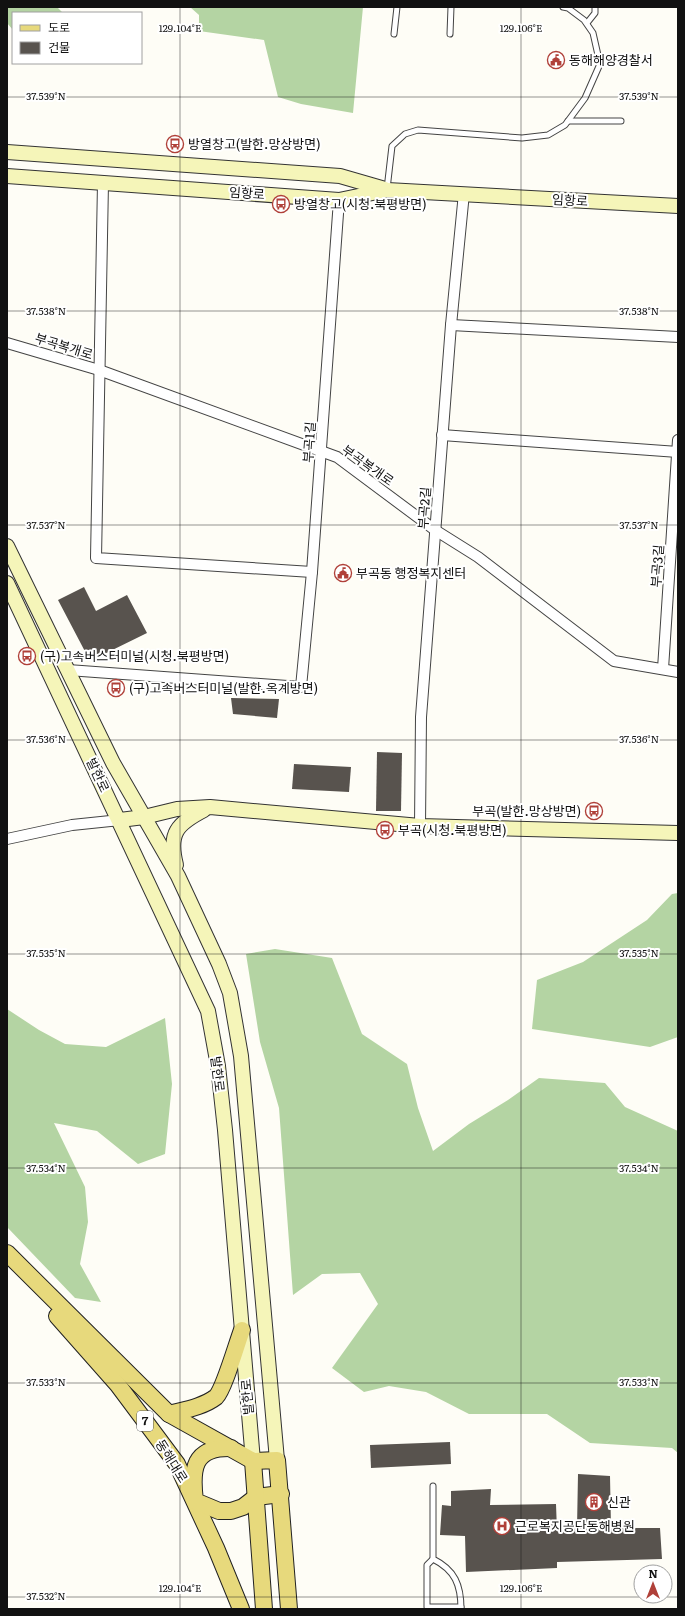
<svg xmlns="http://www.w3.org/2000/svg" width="685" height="1616" viewBox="0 0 685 1616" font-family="Literata,'Noto Sans KR',serif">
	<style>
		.forest { fill: #b4d4a3 }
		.building { fill: #58534e }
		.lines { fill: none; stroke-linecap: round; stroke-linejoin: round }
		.lane-casing { stroke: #444; stroke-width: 7 }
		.street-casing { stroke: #444; stroke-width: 12 }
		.secondary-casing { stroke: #333; stroke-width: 16 }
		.primary-casing { stroke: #222; stroke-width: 18 }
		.lane { stroke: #fff; stroke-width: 5 }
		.street { stroke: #fff; stroke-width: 10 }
		.secondary { stroke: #f5f5b9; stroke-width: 14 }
		.primary { stroke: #e7d97c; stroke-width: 16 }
		.ticks { fill: none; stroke: #111; stroke-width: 1; stroke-opacity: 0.45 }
		.labels { text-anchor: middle; stroke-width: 4; stroke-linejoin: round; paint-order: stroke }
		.shield { fill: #fff; stroke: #585858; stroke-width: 1 }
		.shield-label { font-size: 12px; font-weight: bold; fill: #111 }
		.poi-label { font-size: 13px; fill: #111; stroke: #fff; text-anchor: start }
		.street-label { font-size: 13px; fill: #111; stroke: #fff }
		.ticks-label { font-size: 10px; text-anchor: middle; fill: #111; stroke: #fff; stroke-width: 4; stroke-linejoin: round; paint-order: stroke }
	</style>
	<rect width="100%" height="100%" fill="#fefdf6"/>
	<!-- forest -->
	<g class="forest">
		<polygon points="7,7 57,7 63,13 13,13 13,30 7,23"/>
		<polygon points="190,7 363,7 353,113 301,104 278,97 264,40 199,31 199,15"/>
		<polygon points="678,893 678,1037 650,1047 532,1029 537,980 583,962 647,920 672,894"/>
		<polygon points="275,949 332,958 362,1034 407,1064 418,1108 433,1151 469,1124 508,1100 539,1078 605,1083 625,1107 678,1131 678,1453 672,1448 590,1443 547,1414 469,1414 426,1392 389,1386 364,1392 332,1368 378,1304 360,1273 322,1274 293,1295 279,1108 260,1042 246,954"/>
		<polygon points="7,1009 39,1030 65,1044 106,1047 165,1018 172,1084 165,1154 138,1164 97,1131 54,1123 85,1187 88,1222 80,1264 101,1302 75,1298 7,1227"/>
	</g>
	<!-- building -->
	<g class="building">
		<polygon points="84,587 96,611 127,595 147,633 90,661 58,600"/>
		<polygon points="231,698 279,699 277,718 233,714"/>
		<polygon points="377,752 402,753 401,811 376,811"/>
		<polygon points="294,764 351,767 349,792 292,789"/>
		<polygon points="450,1442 451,1464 371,1468 370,1445"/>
		<polygon points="578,1474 610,1476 611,1528 660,1528 662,1559 557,1562 557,1568 466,1572 465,1536 440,1535 442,1505 451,1506 451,1491 491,1489 490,1505 556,1504 557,1531 577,1528"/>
	</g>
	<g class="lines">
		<!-- lane casing -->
		<g class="lane-casing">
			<g id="lane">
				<polyline points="587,23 595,13 595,7"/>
				<polyline points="394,34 397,7"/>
				<polyline points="450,34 451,7"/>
				<polyline points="568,121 621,121"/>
				<polyline points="387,189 392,146 405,134 418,130 522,138 548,135 565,125 585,98 600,64 593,33 584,20 568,8 563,7"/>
				<path d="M433 1486V1559C455 1570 461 1585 461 1609"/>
				<polyline points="433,1559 427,1565 427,1607 461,1607"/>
			</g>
		</g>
		<!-- street casing -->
		<g class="street-casing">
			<g id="street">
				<polyline points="103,183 96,558 312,572"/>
				<polyline points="451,325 678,337"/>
				<polyline points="7,343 99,370 337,457 435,530 478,557 614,661 678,672"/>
				<polyline points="442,435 678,452"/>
				<polyline points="663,669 678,440"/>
				<polyline points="68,670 301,687 312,572 339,200"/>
				<polyline points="420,826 421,717 451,325 464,193"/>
				<polyline points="7,839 72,825 120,820"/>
			</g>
		</g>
		<!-- secondary casing -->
		<g class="secondary-casing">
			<g id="secondary">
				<polyline points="7,152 340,176 385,189"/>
				<polyline points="7,176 339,200 387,190 678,206"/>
				<polyline points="7,546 113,763 178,876 219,964 230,993 241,1056 277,1460"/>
				<polyline points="7,583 208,1011 218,1066 225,1130 253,1461"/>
				<polyline points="120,820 144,817 177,809 210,807 420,826 678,833"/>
				<path d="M176 865C168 833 177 824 204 810"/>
			</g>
		</g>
		<!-- primary casing -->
		<g class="primary-casing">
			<g id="primary">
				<polyline points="7,1253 169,1414 253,1461 277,1460 289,1609"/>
				<polyline points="57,1316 118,1385 177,1464 216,1548 241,1609"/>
				<path d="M169 1414C184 1410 203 1407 216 1397 224 1389 237 1343 242 1330"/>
				<path d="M231 1448C193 1447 191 1469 195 1501L219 1511H231L243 1507 256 1497 281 1494"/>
				<polyline points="253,1461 264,1609"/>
			</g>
		</g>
		<!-- lane -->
		<use href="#lane" class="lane"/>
		<!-- street -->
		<use href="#street" class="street"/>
		<!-- secondary -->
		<use href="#secondary" class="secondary"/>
		<!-- primary -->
		<use href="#primary" class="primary"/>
	</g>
	<!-- ticks -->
	<path class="ticks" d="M180 7V1609M521 7V1609M7 97H678M7 311H678M7 525H678M7 740H678M7 954H678M7 1168H678M7 1383H678M7 1597H678"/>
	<!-- icons -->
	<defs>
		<g id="civic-ring" transform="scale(0.9)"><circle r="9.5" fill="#fff" stroke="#b04039" stroke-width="1.5"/><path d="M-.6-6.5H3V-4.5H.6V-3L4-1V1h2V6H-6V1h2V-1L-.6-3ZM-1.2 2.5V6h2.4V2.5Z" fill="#b04039"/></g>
		<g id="bus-ring" transform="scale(0.9)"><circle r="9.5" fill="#fff" stroke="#b04039" stroke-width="1.5"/><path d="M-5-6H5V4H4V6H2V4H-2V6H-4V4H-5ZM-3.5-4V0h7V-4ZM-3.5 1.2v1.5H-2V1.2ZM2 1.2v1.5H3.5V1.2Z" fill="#b04039"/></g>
		<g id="building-ring" transform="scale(0.9)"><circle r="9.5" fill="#fff" stroke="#b04039" stroke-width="1.5"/><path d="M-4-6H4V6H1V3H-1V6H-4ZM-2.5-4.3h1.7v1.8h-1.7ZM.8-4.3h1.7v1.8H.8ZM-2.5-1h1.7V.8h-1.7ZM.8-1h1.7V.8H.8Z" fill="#b04039"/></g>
		<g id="hospital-ring" transform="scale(0.9)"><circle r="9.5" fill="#fff" stroke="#b04039" stroke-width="1.5"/><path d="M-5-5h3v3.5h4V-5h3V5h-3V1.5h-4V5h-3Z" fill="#b04039"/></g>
	</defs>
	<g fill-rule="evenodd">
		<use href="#civic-ring" x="556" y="60"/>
		<use href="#bus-ring" x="175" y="144"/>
		<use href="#bus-ring" x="281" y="204"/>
		<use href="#civic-ring" x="343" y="573"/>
		<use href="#bus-ring" x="27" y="656"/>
		<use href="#bus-ring" x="116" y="688"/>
		<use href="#bus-ring" x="594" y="811"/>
		<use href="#bus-ring" x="385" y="830"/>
		<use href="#building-ring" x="594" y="1502"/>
		<use href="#hospital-ring" x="502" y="1526"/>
	</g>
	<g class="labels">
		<!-- shield labels -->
		<rect class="shield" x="137" y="1411" width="16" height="20" rx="3"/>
		<g class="shield-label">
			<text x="145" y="1425">7</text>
		</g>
		<!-- poi labels -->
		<g class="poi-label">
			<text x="569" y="65">동해해양경찰서</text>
			<text x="188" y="149">방열창고(발한.망상방면)</text>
			<text x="294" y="209">방열창고(시청.북평방면)</text>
			<text x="356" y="578">부곡동 행정복지센터</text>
			<text x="40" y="661">(구)고속버스터미널(시청.북평방면)</text>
			<text x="129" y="693">(구)고속버스터미널(발한.옥계방면)</text>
			<text x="581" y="816" text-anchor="end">부곡(발한.망상방면)</text>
			<text x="398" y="835">부곡(시청.북평방면)</text>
			<text x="607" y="1507">신관</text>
			<text x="515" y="1531">근로복지공단동해병원</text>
		</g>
		<!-- street labels -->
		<g class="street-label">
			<text transform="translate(247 193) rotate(4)" y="5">임항로</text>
			<text transform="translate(570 200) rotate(3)" y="5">임항로</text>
			<text transform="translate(64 346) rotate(17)" y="5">부곡복개로</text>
			<text transform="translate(309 442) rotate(-86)" y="5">부곡1길</text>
			<text transform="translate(368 465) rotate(35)" y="5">부곡복개로</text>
			<text transform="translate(424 508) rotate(-86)" y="5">부곡2길</text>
			<text transform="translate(657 566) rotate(-86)" y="5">부곡3길</text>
			<text transform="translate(98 775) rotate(65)" y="5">발한로</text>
			<text transform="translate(218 1074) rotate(83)" y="5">발한로</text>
			<text transform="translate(247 1397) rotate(-95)" y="5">발한로</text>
			<text transform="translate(172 1461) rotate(58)" y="5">동해대로</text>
		</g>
	</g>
	<g class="ticks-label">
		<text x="180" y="32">129.104°E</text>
		<text x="521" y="32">129.106°E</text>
		<text x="46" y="100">37.539°N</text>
		<text x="639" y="100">37.539°N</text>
		<text x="46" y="315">37.538°N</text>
		<text x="639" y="315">37.538°N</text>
		<text x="46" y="529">37.537°N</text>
		<text x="639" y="529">37.537°N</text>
		<text x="46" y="743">37.536°N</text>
		<text x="639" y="743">37.536°N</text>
		<text x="46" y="957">37.535°N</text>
		<text x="639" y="957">37.535°N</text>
		<text x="46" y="1172">37.534°N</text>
		<text x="639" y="1172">37.534°N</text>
		<text x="46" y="1386">37.533°N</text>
		<text x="639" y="1386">37.533°N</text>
		<text x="180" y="1592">129.104°E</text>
		<text x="521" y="1592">129.106°E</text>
		<text x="46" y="1600">37.532°N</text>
	</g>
	<!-- border -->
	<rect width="685" height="1616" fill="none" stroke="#111111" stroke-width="16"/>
	<!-- legend -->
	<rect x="12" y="12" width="130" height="52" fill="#ffffff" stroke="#a0a0a0"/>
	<rect x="20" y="25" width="20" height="6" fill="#e7d97c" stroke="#a0a0a0"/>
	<text x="48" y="32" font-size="12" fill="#111111">도로</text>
	<rect x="20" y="42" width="20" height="12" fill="#58534e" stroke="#a0a0a0"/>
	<text x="48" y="52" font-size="12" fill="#111111">건물</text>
	<!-- north arrow -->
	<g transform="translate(653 1584)"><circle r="19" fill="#ffffff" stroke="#a0a0a0"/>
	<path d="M0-3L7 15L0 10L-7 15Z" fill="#b04039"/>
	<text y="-6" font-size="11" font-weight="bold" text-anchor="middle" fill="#111111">N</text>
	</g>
</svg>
